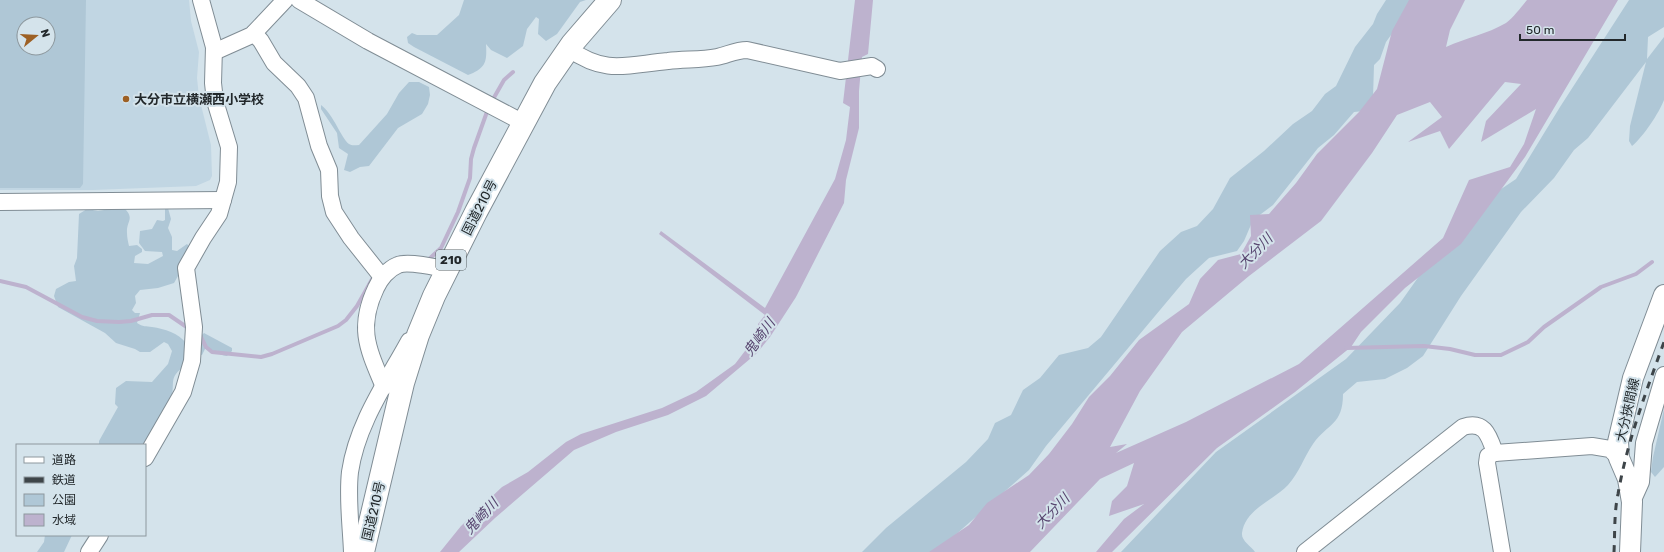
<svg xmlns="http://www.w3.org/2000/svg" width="1664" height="552" viewBox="0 0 1664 552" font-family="Rubik,'Noto Sans JP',sans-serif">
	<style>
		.built { fill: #c1d6e3; fill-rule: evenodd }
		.green { fill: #afc7d6; fill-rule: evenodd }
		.water { fill: #bdb2ce; fill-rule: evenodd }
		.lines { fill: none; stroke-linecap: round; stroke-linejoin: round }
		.stream { stroke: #bdb2ce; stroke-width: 4 }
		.minor-casing { stroke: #808d95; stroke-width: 18 }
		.major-casing { stroke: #808d95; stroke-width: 22 }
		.highway-casing { stroke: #808d95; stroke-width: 24 }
		.minor { stroke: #fff; stroke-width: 16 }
		.major { stroke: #fff; stroke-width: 20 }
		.highway { stroke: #fff; stroke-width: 22 }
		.rail { stroke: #3e4549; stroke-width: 3; stroke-dasharray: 7 7; stroke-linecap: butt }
		.poi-dot { fill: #9d6024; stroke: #d4e3eb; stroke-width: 1.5 }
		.labels { text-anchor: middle; stroke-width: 4; stroke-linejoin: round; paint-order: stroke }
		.shield { fill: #d4e3eb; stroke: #576065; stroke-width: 1 }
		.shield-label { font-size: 12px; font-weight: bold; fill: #22282b }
		.poi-label { font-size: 13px; font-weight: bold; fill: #22282b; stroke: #d4e3eb; text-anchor: start }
		.street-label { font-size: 13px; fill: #22282b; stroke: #d4e3eb }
		.water-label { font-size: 14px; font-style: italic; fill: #57456f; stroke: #d4e3eb }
	</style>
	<rect width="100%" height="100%" fill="#d4e3eb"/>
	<!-- built -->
	<path class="built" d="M0 0H189L191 21 199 52 197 78 199 97 211 145 212 176 210 180 196 186 93 190H0ZM24 24H48V48H24Z"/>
	<!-- green -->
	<g class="green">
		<path d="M0 0H86L83 184 80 188H0ZM24 24H48V48H24Z"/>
		<path d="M464 0H586L580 2 557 34 546 41 538 34 539 19 536 17 527 29 523 46 507 58 491 50 486 44C487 62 486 68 468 75L414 47 408 43 407 37 412 33 417 35H437L459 15Z"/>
		<polygon points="1386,0 1416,0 1386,42 1380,59 1374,65 1373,98 1364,111 1354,112 1334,135 1318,148 1273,205 1253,220 1244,241 1237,251 1209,258 1186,279 1046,446 1029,470 936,552 862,552 886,528 966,462 988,439 995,423 1011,415 1023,390 1040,378 1059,355 1088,348 1101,337 1160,251 1181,232 1197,226 1213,209 1230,178 1264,151 1293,124 1312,111 1325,94 1336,86 1355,47 1373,24 1377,14"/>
		<path d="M1629 0H1664V27L1648 37 1647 59 1664 37V100C1659 113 1643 137 1632 146L1629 141 1630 126 1646 62 1588 138 1574 150 1554 178 1521 212 1461 296 1423 356 1407 368 1385 379 1357 382 1343 394C1343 425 1328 423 1313 444 1304 457 1299 473 1288 485 1274 500 1245 509 1242 533 1241 541 1251 546 1255 552H1121L1216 452 1346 359 1400 303 1429 262 1479 204 1516 179 1560 107Z"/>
		<path d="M409 82H419L429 87 430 95 428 104 422 114 398 128 369 166 360 167 350 172 344 170 348 154 339 148 337 133 321 109V105C334 115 341 138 349 144 352 146 355 145 359 145L387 114 399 93Z"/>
		<path d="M123 207C136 219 126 220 127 233 127 237 128 242 129 246L137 245 142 249V252L135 256 134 263 148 264 163 256 162 252 145 251 139 243 140 231 152 229 157 220 163 221 165 220V208H168L171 219 168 228 172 237V250L177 251 187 244 190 247 178 267V276L174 283 158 288 140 290 135 296 136 303 132 310 135 313H140L137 323C143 327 146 326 152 327 165 329 178 333 186 343V365C167 378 176 382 171 399 169 408 151 435 145 445H99V441L118 407 115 404 116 388 126 381 152 382 168 364 172 351 168 344 164 342 150 352H140L135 349 116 343 105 333 58 307 54 296 56 289 69 282 76 281 74 266 77 258 79 214 87 209 98 211Z"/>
		<path d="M204 333 232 348V351L227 356C219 355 213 350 205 349L202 355H199L200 337Z"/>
		<polygon points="1664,409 1664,467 1655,477 1651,472 1653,457"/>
		<polygon points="45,535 72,535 64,552 37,552 44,542"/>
	</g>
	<!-- water -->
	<g class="water">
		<polygon points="855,0 873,0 868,54 862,57 859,91 859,128 846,180 844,203 796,297 770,337 757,353 706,396 668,415 616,432 574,450 495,518 459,552 440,552 461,526 502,487 528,472 566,442 581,434 662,408 696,392 735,364 758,334 758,324 765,315 659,234 661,231 765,308 835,179 846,140 850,107 843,103"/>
		<path d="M1409 0H1465L1450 30 1446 47C1466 38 1487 34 1506 23 1514 17 1521 7 1527 0H1618L1525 157 1461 244 1405 288 1361 332 1351 347 1295 392 1217 448 1112 552H1096L1124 519 1144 504 1109 516 1112 501 1127 486 1134 463 1100 479 1030 552H929L969 525 987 503 1029 475 1049 454 1072 424 1089 397 1110 376 1139 340 1189 304 1200 279 1218 260 1241 254 1251 236 1250 215 1269 214 1296 183 1317 154 1359 112 1377 89 1392 31ZM1505 82 1521 84 1486 121 1481 142 1536 109 1524 144 1510 167 1469 180 1443 238 1299 364 1186 422 1116 453 1127 444 1110 447 1140 391 1182 332 1249 276 1321 221 1372 153 1397 115 1430 102 1442 117 1408 142 1440 131 1449 149Z"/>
	</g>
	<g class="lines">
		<!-- stream -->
		<g class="stream">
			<polyline points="492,101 504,80 513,72"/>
			<polyline points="427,261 441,248 458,212 470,178 471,159 474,148 488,109"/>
			<polyline points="0,281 26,287 82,317 97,321 119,322 131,321 152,315 169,315 191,330"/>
			<polyline points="199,333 206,347 212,352 261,357 272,354 338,326 346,320 357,306 375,274"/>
			<polyline points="1346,348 1424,346 1450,349 1475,355 1501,355 1528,342 1544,327 1601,287 1636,274 1652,262"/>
		</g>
		<!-- minor casing -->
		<g class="minor-casing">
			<g id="minor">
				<polyline points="299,0 368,41 522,122"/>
				<polyline points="254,33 261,41 274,63 298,86 306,98 319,146 329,170 330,196 334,212 351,238 382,277"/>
				<path d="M569 49C606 75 626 65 668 61 684 59 701 60 717 57 727 55 736 50 747 50L840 71 872 66 877 69"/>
				<polyline points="214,52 252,35 285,0"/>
				<polyline points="0,202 223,200"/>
				<path d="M384 387C368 349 357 328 376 288 380 279 388 269 398 265 407 261 437 267 447 270"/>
				<polyline points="145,458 183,392 192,361 194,327 186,268 203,238 219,214 228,182 229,147 215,101 213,83 214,47 201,0"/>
				<polyline points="1632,502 1641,482 1644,443 1664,375"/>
				<polyline points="89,552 100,535"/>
				<path d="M352 552C351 526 347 498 350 472 357 424 386 383 409 341"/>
				<path d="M1305 552 1463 427C1485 420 1489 436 1495 453"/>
				<polyline points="1502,552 1487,463 1488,456 1495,453 1592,446 1610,449 1619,458"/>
			</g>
		</g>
		<!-- major casing -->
		<g class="major-casing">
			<polyline id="major" points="1630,552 1632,502 1628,479 1619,458 1618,442 1633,378 1664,295"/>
		</g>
		<!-- highway casing -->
		<g class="highway-casing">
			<polyline id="highway" points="363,552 403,383 418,335 434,296 476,212 545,83 572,44 610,0"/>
		</g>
		<!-- minor -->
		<use href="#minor" class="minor"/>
		<!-- major -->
		<use href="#major" class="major"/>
		<!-- highway -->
		<use href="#highway" class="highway"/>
		<!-- rail -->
		<path class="rail" d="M1614 552C1615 533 1614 513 1618 494 1627 442 1646 392 1664 342"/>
	</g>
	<!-- markers -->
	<circle class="poi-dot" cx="126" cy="99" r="4"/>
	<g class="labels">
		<!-- shield labels -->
		<rect class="shield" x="436" y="250" width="30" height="20" rx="3"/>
		<g class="shield-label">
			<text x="451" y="264">210</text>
		</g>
		<!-- poi labels -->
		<g class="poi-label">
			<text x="134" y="104">大分市立横瀬西小学校</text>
		</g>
		<!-- street labels -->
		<g class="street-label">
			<text transform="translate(479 207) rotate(-63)" y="5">国道210号</text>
			<text transform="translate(1627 410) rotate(-77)" y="5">大分挾間線</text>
			<text transform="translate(373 511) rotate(-77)" y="5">国道210号</text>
		</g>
		<!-- water labels -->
		<g class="water-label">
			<text transform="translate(1255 251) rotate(-46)" y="5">大分川</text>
			<text transform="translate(759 337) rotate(-54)" y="5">鬼崎川</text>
			<text transform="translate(1052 511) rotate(-46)" y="5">大分川</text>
			<text transform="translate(481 516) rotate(-47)" y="5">鬼崎川</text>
		</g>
	</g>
	<!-- legend -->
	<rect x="16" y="444" width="130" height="92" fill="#d4e3eb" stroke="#8d989e"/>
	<rect x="24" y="457" width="20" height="6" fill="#ffffff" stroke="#8d989e"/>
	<text x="52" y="464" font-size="12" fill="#22282b">道路</text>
	<rect x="24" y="477" width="20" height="6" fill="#3e4549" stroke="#8d989e"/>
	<text x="52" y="484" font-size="12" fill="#22282b">鉄道</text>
	<rect x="24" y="494" width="20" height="12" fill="#afc7d6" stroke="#8d989e"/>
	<text x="52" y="504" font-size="12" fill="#22282b">公園</text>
	<rect x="24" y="514" width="20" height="12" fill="#bdb2ce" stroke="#8d989e"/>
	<text x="52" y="524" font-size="12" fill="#22282b">水域</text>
	<!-- north arrow -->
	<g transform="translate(36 36) rotate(72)"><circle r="19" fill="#d4e3eb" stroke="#8d989e"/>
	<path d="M0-3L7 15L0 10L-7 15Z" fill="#9d6024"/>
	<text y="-6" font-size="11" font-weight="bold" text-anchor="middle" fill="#22282b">N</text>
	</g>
	<!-- scale -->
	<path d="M1520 34v6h105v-6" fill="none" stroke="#22282b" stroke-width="2"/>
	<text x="1526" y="34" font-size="12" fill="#22282b" stroke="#d4e3eb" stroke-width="3" paint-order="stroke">50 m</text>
</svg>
